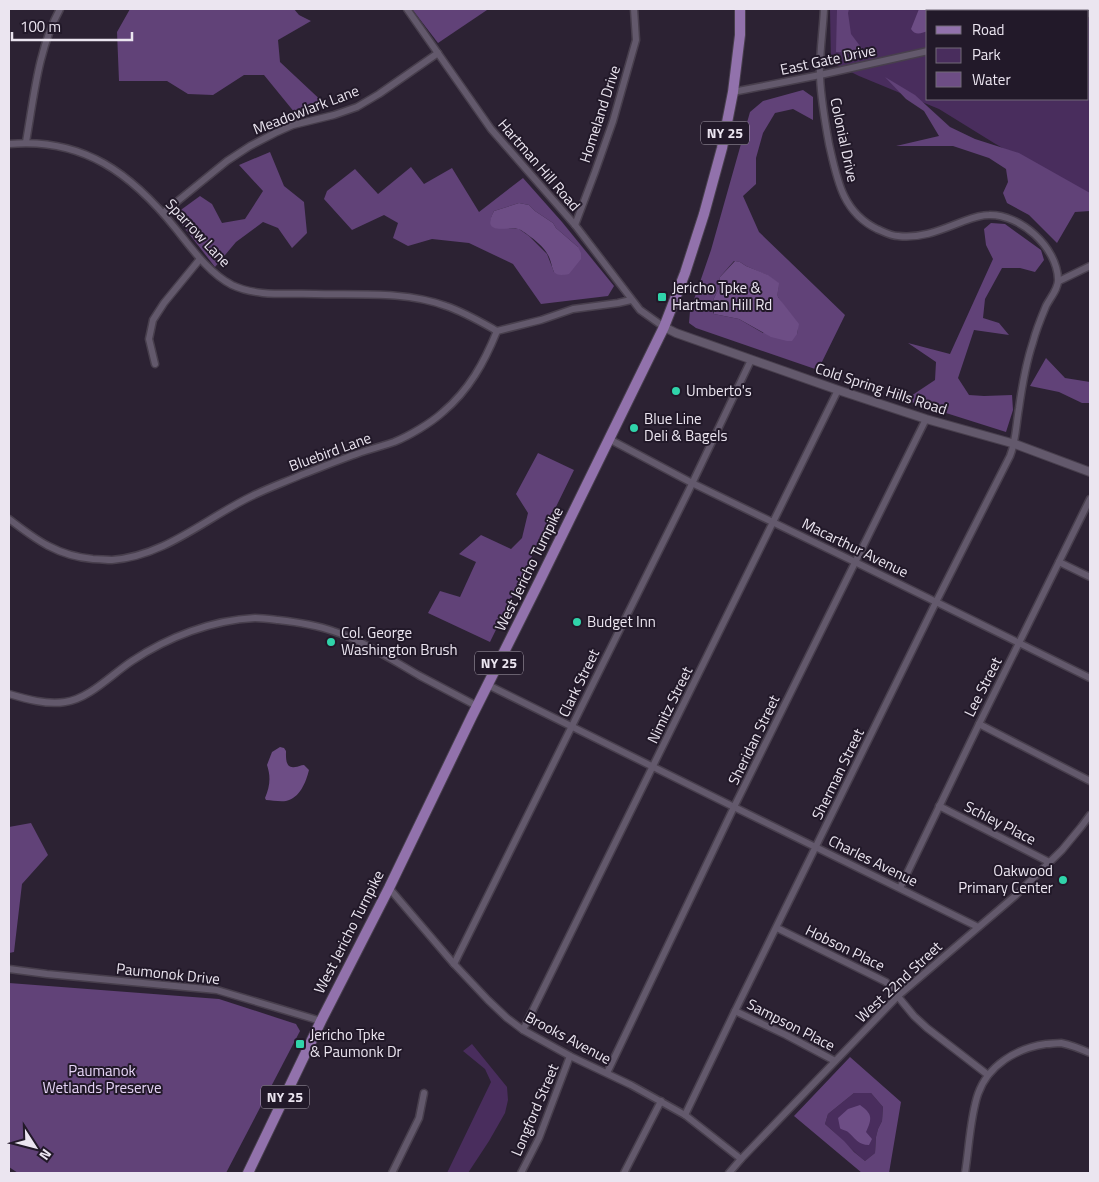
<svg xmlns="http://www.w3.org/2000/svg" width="1099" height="1182" viewBox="0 0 1099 1182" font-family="'Titillium Web',sans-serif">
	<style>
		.green { fill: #492d5d }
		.forest { fill: #614278; fill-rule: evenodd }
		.water { fill: #6d4d85 }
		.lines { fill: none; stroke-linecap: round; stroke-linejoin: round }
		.minor-casing { stroke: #483f4d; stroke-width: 9 }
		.tertiary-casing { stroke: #483f4d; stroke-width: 10 }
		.primary-casing { stroke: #483f4d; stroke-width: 12 }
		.minor { stroke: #63596c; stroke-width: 6 }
		.tertiary { stroke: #63596c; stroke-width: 8 }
		.primary { stroke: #9272ac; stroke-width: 10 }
		.poi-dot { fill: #30d4aa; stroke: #221929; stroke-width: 2 }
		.labels { text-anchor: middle; stroke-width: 4; stroke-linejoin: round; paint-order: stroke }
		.shield { fill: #221929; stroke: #afa8b4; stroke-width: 1 }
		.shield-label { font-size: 14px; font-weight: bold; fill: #ebe5f0 }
		.street-label { font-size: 15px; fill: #ebe5f0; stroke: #221929 }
		.poi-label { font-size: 15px; fill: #ebe5f0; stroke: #221929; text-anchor: start }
		.park-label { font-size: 15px; fill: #e6d4f6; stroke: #221929 }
	</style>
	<rect width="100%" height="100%" fill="#2c2233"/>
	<!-- green -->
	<g class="green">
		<polygon points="830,9 966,9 968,11 928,11 928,99 1088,99 1088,11 1022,11 1037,9 1090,9 1090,199 994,143 939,109 859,76 831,62"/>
		<polygon points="472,1044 507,1087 508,1100 505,1113 489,1141 468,1173 447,1173 491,1082 485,1069 463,1051"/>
		<path d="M854 1093H871L883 1107 882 1121 878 1129 876 1137 875 1153 865 1161C851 1150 839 1136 825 1124L828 1114Z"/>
	</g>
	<!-- forest -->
	<g class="forest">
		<polygon points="130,9 294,9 299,15 311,21 278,40 280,62 327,106 295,113 264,75 244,75 213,95 188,94 167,81 119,81 117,32"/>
		<polygon points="412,9 486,9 487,10 438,43"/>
		<polygon points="837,9 849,9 848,13 851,34 863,50 854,53 836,52"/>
		<polygon points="885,77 915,95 950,127 975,139 1019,153 1090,193 1090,211 1075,212 1057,243 1029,215 1007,203 1003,193 1008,182 1006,169 989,158 953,146 896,146 939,136 924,111 906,99"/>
		<path d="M803 90 813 97V120L793 109 775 113 763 133 756 158V184L743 196 759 232 845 315 818 370 696 328 689 323 690 311 711 250 750 112 763 101ZM734 261 740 262 746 266 767 275 778 283C779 288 777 293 778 297L798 327 797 334 763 333 739 319 714 314 711 307 714 298 719 288 720 277Z"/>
		<polygon points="270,152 284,186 304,202 307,233 292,248 278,228 263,222 236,242 215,267 179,221 178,212 200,196 212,204 222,223 245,219 263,191 239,165"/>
		<path d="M411 167 424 184 452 168 479 212 523 178 562 222 614 286 608 296 541 304 513 264 469 243 432 239 408 246 393 238 398 223 384 215 352 230 324 199 327 191 355 169 378 194ZM519 203 529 205 535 211 553 223 556 228 578 247 554 272 547 254 529 236 519 229 493 227C489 222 491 217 494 211Z"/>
		<polygon points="991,223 1005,224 1041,250 1044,260 1035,272 1020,268 1002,268 985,299 983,318 999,323 1009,335 974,330 958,378 969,395 984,396 1012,395 1013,410 1006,432 905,400 935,380 936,362 908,343 950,354 993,259 986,245 984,229"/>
		<polygon points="1046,358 1065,378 1090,382 1090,403 1082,403 1059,392 1030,386"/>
		<polygon points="538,453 574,470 490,642 428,613 440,591 460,597 476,562 459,554 481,535 511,549 522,538 528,513 516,494"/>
		<polygon points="31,823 48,855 22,884 14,952 9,953 9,827"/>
		<polygon points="9,983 219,999 296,1024 300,1031 226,1173 18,1173 9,1167"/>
		<path d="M850 1057 901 1102 889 1173H862L794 1116ZM854 1093H871L883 1107 882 1121 878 1129 876 1137 875 1153 865 1161 854 1152 844 1141 825 1124 828 1114Z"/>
	</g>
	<!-- water -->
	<g class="water">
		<path d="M919 9H949V11H928V31C922 33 915 36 911 29Z"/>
		<path d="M519 203 529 205 535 211 553 223 556 228 578 247 581 253V259L569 274C549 278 555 268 548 255 544 247 535 240 528 235 525 233 522 230 518 229 508 226 480 237 494 211Z"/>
		<path d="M735 261 740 262 746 266 768 275 779 283C779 288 777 293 778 297L799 324 797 334 792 341H787L771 337 739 319 714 314V310L711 307 714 298 719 288 720 277Z"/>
		<path d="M280 747 284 748 286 751C286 757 285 769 295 767 298 767 301 765 304 765L309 770C306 782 300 798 286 801 279 802 272 800 266 800L265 798C270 786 271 777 267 765L272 752Z"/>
		<path d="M860 1105C873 1114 872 1119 866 1132L872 1139 869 1145C858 1145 855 1138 848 1132 847 1131 840 1129 840 1128L838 1118 848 1109Z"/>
	</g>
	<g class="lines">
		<!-- minor casing -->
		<g class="minor-casing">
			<g id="minor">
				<polyline points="407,9 491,129 575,225 640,310 664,327"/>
				<polyline points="1088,14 1090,13"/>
				<polyline points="733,92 820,75 928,51"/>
				<path d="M26 142C34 97 38 49 60 9"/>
				<path d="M9 144C83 137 132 174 176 229 192 249 209 273 232 285 257 297 288 293 315 294 358 295 405 291 446 306 464 312 481 322 497 331"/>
				<polyline points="163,213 227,161 250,146 275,133 293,125 334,115 357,107 379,94 438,53"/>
				<polyline points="575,225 595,172 613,121 636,40 634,9"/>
				<polyline points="1059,281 1090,266"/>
				<polyline points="155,364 149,339 153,320 164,303 200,259"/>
				<polyline points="609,439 692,483 855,562 1090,678"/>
				<path d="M9 519C36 540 58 556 93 559 99 559 106 560 112 560 165 556 206 518 252 496 268 488 285 482 301 475 322 467 344 458 365 451 375 448 385 445 394 442 409 436 431 423 443 412 469 390 484 363 497 331L541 320 573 309 618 303 631 300"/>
				<polyline points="1059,562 1090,577"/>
				<polyline points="488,685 734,807 978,927"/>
				<path d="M9 694C26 699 47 705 65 702 89 699 112 674 132 661 168 637 212 620 255 618 263 618 270 619 278 620 296 622 316 625 333 631 364 641 392 660 420 676 439 686 458 696 477 706"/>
				<polyline points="979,724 1090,781"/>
				<polyline points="939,806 1049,862"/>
				<polyline points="389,888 454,964 488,1000 507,1018 523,1030 570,1056 631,1085 685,1115 741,1159"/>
				<polyline points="900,888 979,724 1090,499"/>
				<polyline points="777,928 886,982 914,1016 927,1028 988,1075"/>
				<polyline points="454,964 689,490 751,360"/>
				<polyline points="9,969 47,974 217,990 321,1021"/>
				<polyline points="735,1011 786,1035 835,1061"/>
				<polyline points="523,1030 838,390"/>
				<polyline points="607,1073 734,807 926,419"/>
				<path d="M685 1115 735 1011 936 602 1010 456C1016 441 1016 425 1019 408 1022 386 1026 363 1033 342 1036 330 1041 318 1046 306 1050 298 1059 288 1058 279 1057 247 1020 214 989 215 981 215 972 218 964 221 943 229 922 239 898 236 891 236 884 232 877 229 842 212 837 179 829 144 825 122 821 99 820 77 819 55 823 31 824 9"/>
				<polyline points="392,1173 419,1118 424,1093"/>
				<polyline points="521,1173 539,1138 570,1056"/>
				<polyline points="624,1173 661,1101"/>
				<polyline points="729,1173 741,1159 898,996 1015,896 1062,850 1081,827 1090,815"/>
				<path d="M965 1173C969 1149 970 1117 978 1094 988 1065 1017 1048 1046 1044 1051 1044 1056 1043 1061 1043 1071 1045 1081 1049 1090 1053"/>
			</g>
		</g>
		<!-- tertiary casing -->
		<g class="tertiary-casing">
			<polyline id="tertiary" points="664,327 676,333 838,390 926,419 1015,444 1090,472"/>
		</g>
		<!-- primary casing -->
		<g class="primary-casing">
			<polyline id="primary" points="248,1173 321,1021 389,888 472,716 540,580 664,327 685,273 704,214 722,148 733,92 740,35 740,9"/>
		</g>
		<!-- minor -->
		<use href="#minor" class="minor"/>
		<!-- tertiary -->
		<use href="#tertiary" class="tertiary"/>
		<!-- primary -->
		<use href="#primary" class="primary"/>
	</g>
	<!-- markers -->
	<g class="poi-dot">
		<rect x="657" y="292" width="10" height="10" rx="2.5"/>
		<circle cx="676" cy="391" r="5"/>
		<circle cx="634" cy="428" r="5"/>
		<circle cx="577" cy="622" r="5"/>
		<circle cx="331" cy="642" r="5"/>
		<circle cx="1063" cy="880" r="5"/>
		<rect x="295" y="1039" width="10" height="10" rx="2.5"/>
	</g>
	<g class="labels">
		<!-- shield labels -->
		<g class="shield">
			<rect x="701" y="121.5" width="48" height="23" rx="4"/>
			<rect x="475" y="651.5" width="48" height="23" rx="4"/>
			<rect x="261" y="1085.5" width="48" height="23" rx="4"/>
		</g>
		<g class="shield-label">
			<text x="725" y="138">NY 25</text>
			<text x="499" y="668">NY 25</text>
			<text x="285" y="1102">NY 25</text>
		</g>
		<!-- street labels -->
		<g class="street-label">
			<text transform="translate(828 60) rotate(-12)" y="5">East Gate Drive</text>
			<text transform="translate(306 110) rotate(-21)" y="5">Meadowlark Lane</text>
			<text transform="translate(600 114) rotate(-72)" y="5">Homeland Drive</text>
			<text transform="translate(844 140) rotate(78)" y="5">Colonial Drive</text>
			<text transform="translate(539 165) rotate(49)" y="5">Hartman Hill Road</text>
			<text transform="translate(198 233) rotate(47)" y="5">Sparrow Lane</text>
			<text transform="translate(881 389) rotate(18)" y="5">Cold Spring Hills Road</text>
			<text transform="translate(330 452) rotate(-20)" y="5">Bluebird Lane</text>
			<text transform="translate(855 548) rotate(26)" y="5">Macarthur Avenue</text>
			<text transform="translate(529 569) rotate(-64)" y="5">West Jericho Turnpike</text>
			<text transform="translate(579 683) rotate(-64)" y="5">Clark Street</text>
			<text transform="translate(983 687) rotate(-63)" y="5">Lee Street</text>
			<text transform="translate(670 705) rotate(-64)" y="5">Nimitz Street</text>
			<text transform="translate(754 740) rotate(-64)" y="5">Sheridan Street</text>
			<text transform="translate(838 774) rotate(-64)" y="5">Sherman Street</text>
			<text transform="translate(1000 823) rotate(27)" y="5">Schley Place</text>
			<text transform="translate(873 861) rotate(26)" y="5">Charles Avenue</text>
			<text transform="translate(349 932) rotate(-63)" y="5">West Jericho Turnpike</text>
			<text transform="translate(845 948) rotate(26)" y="5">Hobson Place</text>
			<text transform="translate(168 974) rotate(6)" y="5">Paumonok Drive</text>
			<text transform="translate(899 982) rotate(-43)" y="5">West 22nd Street</text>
			<text transform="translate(791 1025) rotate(27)" y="5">Sampson Place</text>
			<text transform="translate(568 1038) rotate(28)" y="5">Brooks Avenue</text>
			<text transform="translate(535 1110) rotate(-67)" y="5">Longford Street</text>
		</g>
		<!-- poi labels -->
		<g class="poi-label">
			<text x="672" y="293">Jericho Tpke &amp;<tspan x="672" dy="17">Hartman Hill Rd</tspan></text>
			<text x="686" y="396">Umberto's</text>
			<text x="644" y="424">Blue Line<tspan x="644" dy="17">Deli &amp; Bagels</tspan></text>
			<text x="587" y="627">Budget Inn</text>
			<text x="341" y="638">Col. George<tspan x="341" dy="17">Washington Brush</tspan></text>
			<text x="1053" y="876" text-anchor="end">Oakwood<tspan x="1053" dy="17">Primary Center</tspan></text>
			<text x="310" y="1040">Jericho Tpke<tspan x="310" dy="17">&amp; Paumonk Dr</tspan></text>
		</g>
		<!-- park labels -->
		<g class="park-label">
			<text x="102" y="1076">Paumanok<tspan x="102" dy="17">Wetlands Preserve</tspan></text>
		</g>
	</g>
	<!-- border -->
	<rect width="1099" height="1182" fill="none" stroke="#ebe5f0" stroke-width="20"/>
	<!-- legend -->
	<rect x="926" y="10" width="162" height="90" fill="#221929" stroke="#726b79"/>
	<rect x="936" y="26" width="25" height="8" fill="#9272ac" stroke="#726b79"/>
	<text x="972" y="35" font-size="15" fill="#ebe5f0">Road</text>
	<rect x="936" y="48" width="25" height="15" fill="#492d5d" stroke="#726b79"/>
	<text x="972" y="60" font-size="15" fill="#ebe5f0">Park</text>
	<rect x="936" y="72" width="25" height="15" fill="#6d4d85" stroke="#726b79"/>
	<text x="972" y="85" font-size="15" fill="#ebe5f0">Water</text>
	<!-- north arrow -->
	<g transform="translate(35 1147) rotate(126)" stroke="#221929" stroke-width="4" paint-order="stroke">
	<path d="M0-4L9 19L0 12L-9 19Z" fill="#ebe5f0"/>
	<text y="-8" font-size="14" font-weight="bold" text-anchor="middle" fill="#ebe5f0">N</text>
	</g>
	<!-- scale -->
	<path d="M12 32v8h120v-8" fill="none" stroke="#ebe5f0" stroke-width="2.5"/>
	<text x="20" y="32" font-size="15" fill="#ebe5f0" stroke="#221929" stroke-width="4" paint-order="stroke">100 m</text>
</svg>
